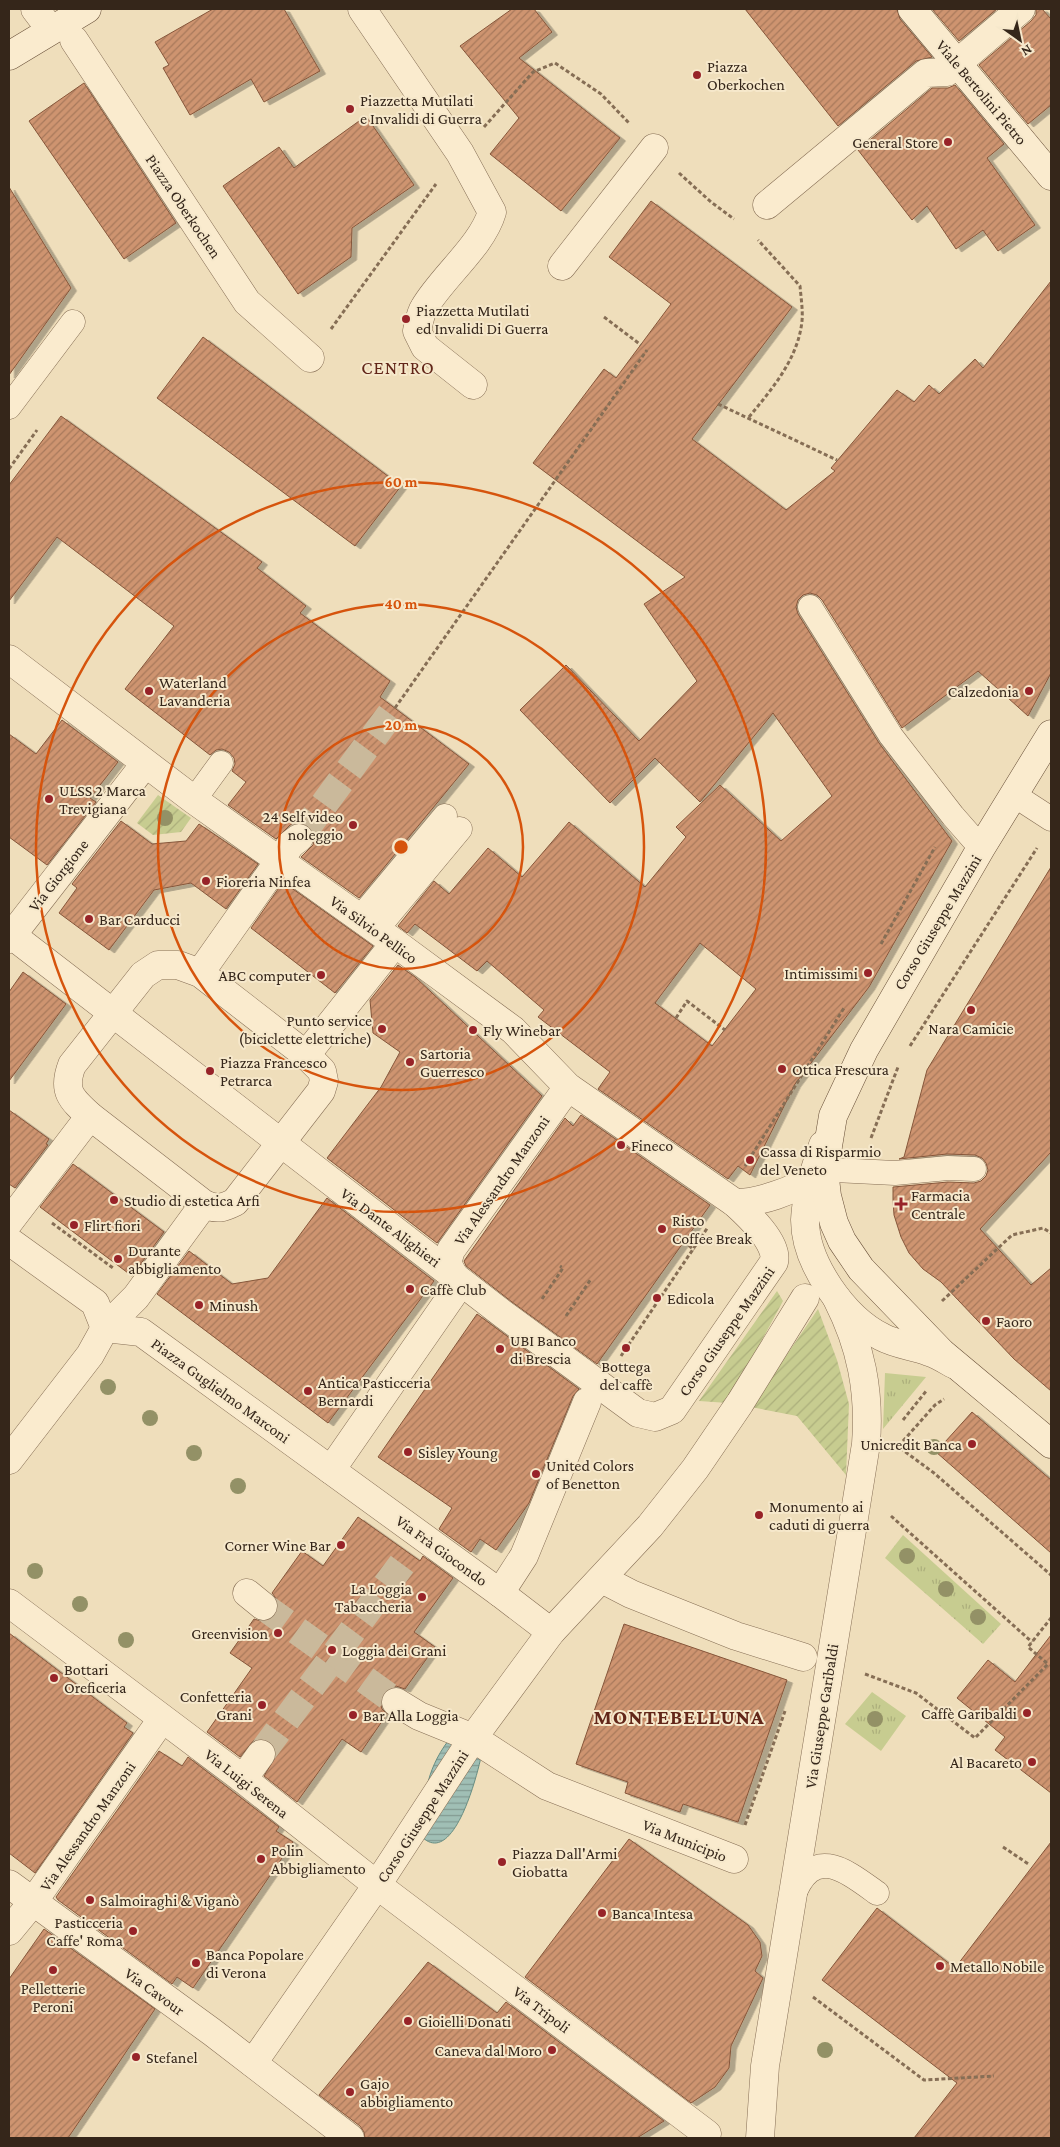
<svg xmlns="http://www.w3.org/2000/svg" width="1060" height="2147" viewBox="0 0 1060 2147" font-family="'Crimson Pro',serif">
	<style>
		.grass { fill: url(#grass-tufts) }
		.garden { fill: url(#garden-furrows) }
		.water { fill: url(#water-rules); stroke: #678d82 }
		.building { fill: url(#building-hatch); stroke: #86563a; fill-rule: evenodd; filter: url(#shadow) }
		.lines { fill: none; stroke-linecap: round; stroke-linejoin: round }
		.street-tunnel { stroke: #cab99b; stroke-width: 28; stroke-dasharray: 28 14; stroke-linecap: butt }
		.lane-casing { stroke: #866e55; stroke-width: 25 }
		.street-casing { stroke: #866e55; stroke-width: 29 }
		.secondary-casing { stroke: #684f38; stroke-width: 29 }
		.path { stroke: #866e55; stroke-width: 3; stroke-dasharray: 4 2.5; stroke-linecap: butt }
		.lane { stroke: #faebce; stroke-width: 24 }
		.street { stroke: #faebce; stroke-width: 28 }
		.secondary { stroke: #faebce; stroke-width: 28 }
		.tree { fill: #939166 }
		.ring { fill: none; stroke: #d6540d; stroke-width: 2.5 }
		.poi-dot { fill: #972328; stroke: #f6e8cb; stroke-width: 2 }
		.labels { text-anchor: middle; stroke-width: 4; stroke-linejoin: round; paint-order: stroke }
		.poi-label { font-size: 16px; fill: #35261a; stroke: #f6e8cb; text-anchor: start }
		.street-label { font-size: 16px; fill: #35261a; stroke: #f6e8cb }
		.quarter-label { font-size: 19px; letter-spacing: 1px; fill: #622619; stroke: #f6e8cb }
		.district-label { font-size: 21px; font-weight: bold; letter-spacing: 1px; fill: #622619; stroke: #f6e8cb }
		.centre { fill: #d6540d; stroke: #f6e8cb; stroke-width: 2.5 }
		.ring-label { font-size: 15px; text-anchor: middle; font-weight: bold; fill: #d6540d; stroke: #f6e8cb; stroke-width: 4; stroke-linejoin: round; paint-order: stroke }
	</style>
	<defs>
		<pattern id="grass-tufts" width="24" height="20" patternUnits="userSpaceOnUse" patternTransform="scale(1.25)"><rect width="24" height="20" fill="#c7cc90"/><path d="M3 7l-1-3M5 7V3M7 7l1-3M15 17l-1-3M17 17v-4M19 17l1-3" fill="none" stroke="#acaf7c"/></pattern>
		<pattern id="garden-furrows" width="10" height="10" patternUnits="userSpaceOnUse" patternTransform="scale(1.25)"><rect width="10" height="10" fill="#c7cc90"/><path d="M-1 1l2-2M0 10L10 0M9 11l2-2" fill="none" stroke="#acaf7c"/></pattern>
		<pattern id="water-rules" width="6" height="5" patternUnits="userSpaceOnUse" patternTransform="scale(1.25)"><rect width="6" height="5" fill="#a0bfb5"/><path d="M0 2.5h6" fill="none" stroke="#839b92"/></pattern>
		<pattern id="building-hatch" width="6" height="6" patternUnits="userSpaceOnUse" patternTransform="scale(1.25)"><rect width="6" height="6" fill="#ce9470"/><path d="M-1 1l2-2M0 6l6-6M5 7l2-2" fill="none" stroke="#a8795b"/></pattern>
		<filter id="shadow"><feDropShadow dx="5.5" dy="3" stdDeviation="0" flood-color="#0004"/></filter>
	</defs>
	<rect width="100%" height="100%" fill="#efdebb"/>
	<!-- grass -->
	<g class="grass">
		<polygon points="885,1373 926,1377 883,1429"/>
		<polygon points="903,1535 1001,1624 983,1644 885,1558"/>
		<polygon points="872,1692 906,1716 881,1751 845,1724"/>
	</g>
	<!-- garden -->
	<g class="garden">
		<polygon points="158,795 191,818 181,832 153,835 137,823"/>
		<polygon points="777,1291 783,1301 728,1403 699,1401"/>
		<polygon points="818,1309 837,1360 849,1404 846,1475 797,1416 751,1407"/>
	</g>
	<!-- water -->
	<path class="water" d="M448 1741 481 1757C477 1776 453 1869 421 1836 424 1799 425 1772 448 1741Z"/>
	<!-- building -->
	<g class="building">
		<polygon points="213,9 284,9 320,71 264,102 251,79 190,115 163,68 169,65 155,42"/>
		<polygon points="512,9 534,9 552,32 519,58 620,138 561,211 490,154 519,118 460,46"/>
		<polygon points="745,9 897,9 900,19 932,57 916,61 838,126"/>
		<polygon points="932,9 997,9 959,41"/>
		<polygon points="1036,9 1042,9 1051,19 1051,105 1028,124 979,65 1031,21 1036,15"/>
		<polygon points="84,83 176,223 124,259 29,121"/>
		<polygon points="955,85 1004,144 987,158 1035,225 998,251 983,230 956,249 927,206 912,220 858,150 932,88 948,88"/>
		<polygon points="366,116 414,185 352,228 351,257 298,294 223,186 279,147 294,168"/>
		<polygon points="9,187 71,288 9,375"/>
		<path d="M651 201 792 307 692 439 786 510 835 471 831 468 897 390 914 402 929 385 939 394 975 359 983 368 1051 281V673L1028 716 978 671 902 728 822 600 817 595 810 593 803 595 798 600 796 607 798 614 879 743 952 841 869 987 795 1084 750 1175 738 1166 728 1179 598 1089 610 1072 538 1017 544 1010 487 961 477 971 415 924 407 933 398 926 434 881 449 894 488 848 522 877 569 822 645 887 686 837 676 827 720 785 781 841 832 796 773 713 700 802 655 758 610 803 520 710 566 665 639 741 697 681 644 604 685 577 533 463 604 369 616 378 671 304 609 257ZM700 943 756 989 712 1046 655 1003Z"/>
		<polygon points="203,337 401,486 355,546 157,398"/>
		<polygon points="61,416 262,562 257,568 306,606 300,613 390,681 380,697 469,764 359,898 301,857 313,845 315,837 312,829 306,824 298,822 290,825 276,839 228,805 246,782 232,771 235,764 234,758 229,752 222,749 216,750 210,755 125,689 174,626 57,537 9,601 9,485"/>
		<polygon points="62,720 118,762 90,798 96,802 47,865 9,837 9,734 36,754"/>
		<polygon points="121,821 152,844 186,841 199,824 258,864 226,909 191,883 154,890 109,950 59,913 77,888 72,884"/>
		<polygon points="1051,867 1051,1152 980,1229 1031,1285 1051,1268 1051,1391 1014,1359 941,1282 923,1269 909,1253 901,1237 894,1215 893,1201 893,1187 948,1182 974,1183 981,1181 986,1176 988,1170 986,1163 982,1158 975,1155 947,1154 899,1159 904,1157 927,1070"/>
		<polygon points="283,882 373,946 335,993 251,928"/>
		<polygon points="398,965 415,977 542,1096 437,1243 327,1158 381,1087 400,1052 373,1033 370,1000"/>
		<polygon points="23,972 66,1004 9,1081 9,992"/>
		<polygon points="9,1110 49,1139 46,1144 48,1145 15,1188 9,1184"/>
		<polygon points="581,1115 710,1205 597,1364 512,1302 466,1266 464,1261 565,1118 573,1126"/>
		<polygon points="73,1164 164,1232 132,1276 40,1207"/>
		<polygon points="327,1198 434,1281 328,1423 157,1294 189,1251 232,1284 268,1278"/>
		<polygon points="477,1314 579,1389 573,1396 529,1503 496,1550 480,1539 471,1552 439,1529 452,1508 378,1457"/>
		<polygon points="972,1412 1051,1480 1051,1553 936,1452"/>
		<polygon points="358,1517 420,1561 423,1556 453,1578 414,1632 435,1647 405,1689 396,1686 388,1689 383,1694 380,1702 382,1709 387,1714 361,1752 342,1739 297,1802 264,1776 276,1756 275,1748 270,1742 262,1738 254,1740 240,1757 207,1732 252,1668 230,1653 254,1619 261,1621 268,1621 275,1615 278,1609 278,1601 272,1593 302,1551 323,1566"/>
		<polygon points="624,1624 787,1680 738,1822 683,1804 680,1812 625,1793 628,1782 576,1764"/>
		<polygon points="9,1633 127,1723 124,1727 133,1733 35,1873 9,1853"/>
		<polygon points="1051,1635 1051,1793 995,1750 1005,1737 957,1698 988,1660 1015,1682"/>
		<polygon points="159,1751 182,1766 188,1757 279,1827 276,1831 293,1842 193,1988 177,1977 172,1984 58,1900 56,1897"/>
		<polygon points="629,1839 748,1925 760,1942 762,1956 755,1971 763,1978 731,2046 729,2068 715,2087 691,2103 525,1977"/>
		<polygon points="1051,1842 1051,2138 914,2138 957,2083 822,1980 877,1908 955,1968"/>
		<polygon points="44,1929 155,2009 68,2138 9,2138 9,1979"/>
		<polygon points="428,1962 497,2013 506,2002 664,2121 637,2138 365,2138 364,2132 360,2126 319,2095"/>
	</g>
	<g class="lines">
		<!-- street-tunnel -->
		<g class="street-tunnel">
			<polyline points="299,838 395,708"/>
			<polyline points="263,1606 396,1702"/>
			<polyline points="261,1754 402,1564"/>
		</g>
		<!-- lane casing -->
		<g class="lane-casing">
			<g id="lane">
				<polyline points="9,407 73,322"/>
				<polyline points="810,607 891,736 953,816 981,848"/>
				<polyline points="1014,795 1051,819"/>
				<polyline points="194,800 221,763"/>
				<polyline points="360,918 445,816"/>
				<polyline points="376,930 460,829"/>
				<polyline points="814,1169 895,1173 948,1168 974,1169"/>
				<path d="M793 1897C813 1844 845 1870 877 1893"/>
			</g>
		</g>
		<!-- street casing -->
		<g class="street-casing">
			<g id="street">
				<polyline points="35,9 51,30"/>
				<path d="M362 9 460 153 492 212C482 246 442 277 424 308 420 314 419 323 417 331L425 347 473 385"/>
				<polyline points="74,40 247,302 310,358"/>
				<polyline points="767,205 926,73 947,72 1021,9"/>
				<polyline points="562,266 654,148"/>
				<path d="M9 659 194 800 395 943 513 1030 568 1087 735 1203C747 1214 779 1243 774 1262L672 1410 655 1417 638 1413 503 1314 9 933"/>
				<polyline points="9,939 145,764"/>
				<path d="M158 965H178L200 973 306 1055 322 1071 324 1081 321 1091 235 1202C223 1208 217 1210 204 1204L90 1116C71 1099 62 1091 72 1065L143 975Z"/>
				<polyline points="200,973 279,861 291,844 299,838"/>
				<polyline points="306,1055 395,943"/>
				<path d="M823 1145C815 1169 806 1194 805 1220 805 1263 844 1318 882 1337 897 1345 914 1346 929 1352 938 1355 946 1360 953 1364"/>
				<path d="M735 1203C757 1203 796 1191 813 1176"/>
				<polyline points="9,1222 90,1116"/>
				<polyline points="9,1241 95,1303 105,1328"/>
				<polyline points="454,1276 447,1263 451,1250 568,1087"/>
				<polyline points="105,1328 141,1332 500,1593 551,1632"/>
				<polyline points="9,1460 90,1355 105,1328 136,1297 204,1204"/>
				<polyline points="331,1470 453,1294"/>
				<polyline points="602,1579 631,1594 736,1636 803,1657"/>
				<polyline points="247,1593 263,1606"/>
				<polyline points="500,1593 524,1556 587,1402"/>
				<polyline points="9,1603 243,1779 377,1885 707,2134"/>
				<polyline points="396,1702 419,1716 473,1738 547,1786 734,1859"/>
				<polyline points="243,1779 261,1754"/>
				<polyline points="9,1884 212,2032 350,2138"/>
				<polyline points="9,1931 33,1902 162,1719"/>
				<polyline points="253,2063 377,1885 473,1738 551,1632 650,1526 695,1469 740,1403 805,1298"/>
				<path d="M760 2138 765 2066 866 1444C870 1391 861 1346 837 1299"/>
			</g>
		</g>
		<!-- secondary casing -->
		<g class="secondary-casing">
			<g id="secondary">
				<polyline points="912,9 1051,176"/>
				<polyline points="9,56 87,9"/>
				<polyline points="1051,734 981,848 864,1050 833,1116 824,1170 827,1196 834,1223 842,1241 861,1269 942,1353 1051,1444"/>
			</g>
		</g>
		<!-- path -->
		<g class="path">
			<polyline points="484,127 533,72 555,63 601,94 629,123"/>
			<polyline points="679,173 711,202 734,219"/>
			<polyline points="604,317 641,345"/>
			<polyline points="331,329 436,184"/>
			<polyline points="718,404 837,460"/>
			<path d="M749 417C772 389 798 359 802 321 803 310 801 298 800 286L758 240"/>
			<polyline points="9,469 37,430"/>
			<polyline points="395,708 647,350"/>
			<polyline points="881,944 935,847"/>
			<polyline points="676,1018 687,1001 725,1030"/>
			<polyline points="910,1046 1037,848"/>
			<polyline points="871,1138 898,1067"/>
			<polyline points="745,1166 844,1008"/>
			<polyline points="52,1223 113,1268"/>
			<polyline points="684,1241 694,1250"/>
			<polyline points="542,1299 563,1268 560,1266"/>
			<polyline points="942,1301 1012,1235 1043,1228 1051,1233"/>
			<polyline points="566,1316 591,1279"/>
			<polyline points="621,1356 708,1227"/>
			<polyline points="903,1420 927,1390"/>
			<polyline points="903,1441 935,1405 944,1399"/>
			<polyline points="900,1448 934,1473 1051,1575"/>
			<polyline points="891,1516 1032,1642"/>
			<polyline points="865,1674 916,1693 975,1738 1048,1664 1028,1647 1051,1618"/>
			<polyline points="745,1825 785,1711"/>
			<polyline points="1003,1847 1030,1865"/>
			<polyline points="813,1997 924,2080 994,2076"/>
		</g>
		<!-- lane -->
		<use href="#lane" class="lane"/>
		<!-- street -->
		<use href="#street" class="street"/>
		<!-- secondary -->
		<use href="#secondary" class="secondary"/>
	</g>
	<!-- trees -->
	<g class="tree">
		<circle cx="165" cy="818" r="8"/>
		<circle cx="108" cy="1387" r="8"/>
		<circle cx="150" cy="1418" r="8"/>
		<circle cx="934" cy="1447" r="8"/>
		<circle cx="194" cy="1453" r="8"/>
		<circle cx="238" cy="1486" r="8"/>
		<circle cx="907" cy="1556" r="8"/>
		<circle cx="35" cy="1571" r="8"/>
		<circle cx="946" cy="1589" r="8"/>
		<circle cx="80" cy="1604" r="8"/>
		<circle cx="978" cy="1617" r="8"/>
		<circle cx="126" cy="1640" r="8"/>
		<circle cx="875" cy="1719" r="8"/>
		<circle cx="825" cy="2050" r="8"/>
	</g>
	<!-- distance rings -->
	<g class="ring">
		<circle cx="401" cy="847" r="122"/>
		<circle cx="401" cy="847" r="243"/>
		<circle cx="401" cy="847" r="365"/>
	</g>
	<!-- markers -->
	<g class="poi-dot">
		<circle cx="697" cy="75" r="5"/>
		<circle cx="350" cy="109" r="5"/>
		<circle cx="948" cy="142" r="5"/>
		<circle cx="406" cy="319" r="5"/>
		<circle cx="149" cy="691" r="5"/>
		<circle cx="1029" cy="691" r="5"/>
		<circle cx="49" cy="799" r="5"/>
		<circle cx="353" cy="825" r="5"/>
		<circle cx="206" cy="881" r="5"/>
		<circle cx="89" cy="919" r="5"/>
		<circle cx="868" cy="973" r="5"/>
		<circle cx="321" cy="975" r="5"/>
		<circle cx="971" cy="1010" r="5"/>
		<circle cx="382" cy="1029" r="5"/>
		<circle cx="473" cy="1030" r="5"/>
		<circle cx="410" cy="1062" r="5"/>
		<circle cx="782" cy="1069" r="5"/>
		<circle cx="210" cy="1071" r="5"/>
		<circle cx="621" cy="1145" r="5"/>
		<circle cx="750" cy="1160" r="5"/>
		<circle cx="114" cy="1200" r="5"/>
		<path d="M898.5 1196.5h5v5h5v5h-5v5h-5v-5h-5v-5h5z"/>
		<circle cx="74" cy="1225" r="5"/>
		<circle cx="662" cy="1229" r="5"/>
		<circle cx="118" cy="1259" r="5"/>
		<circle cx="410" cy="1289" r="5"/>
		<circle cx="657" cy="1298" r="5"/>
		<circle cx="199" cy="1305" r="5"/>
		<circle cx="986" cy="1321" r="5"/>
		<circle cx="626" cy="1348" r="5"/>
		<circle cx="500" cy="1349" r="5"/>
		<circle cx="308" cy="1391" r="5"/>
		<circle cx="972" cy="1444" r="5"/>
		<circle cx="408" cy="1452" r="5"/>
		<circle cx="536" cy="1474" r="5"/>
		<circle cx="759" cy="1515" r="5"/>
		<circle cx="341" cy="1545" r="5"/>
		<circle cx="422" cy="1597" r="5"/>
		<circle cx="278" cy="1633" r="5"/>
		<circle cx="332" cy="1650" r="5"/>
		<circle cx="54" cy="1678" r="5"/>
		<circle cx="262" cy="1705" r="5"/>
		<circle cx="1027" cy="1713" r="5"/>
		<circle cx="353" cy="1715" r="5"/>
		<circle cx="1032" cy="1762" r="5"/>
		<circle cx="261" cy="1859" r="5"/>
		<circle cx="502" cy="1862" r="5"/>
		<circle cx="90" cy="1900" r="5"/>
		<circle cx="602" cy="1913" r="5"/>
		<circle cx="133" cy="1931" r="5"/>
		<circle cx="196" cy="1963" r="5"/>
		<circle cx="940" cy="1966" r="5"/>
		<circle cx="53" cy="1970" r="5"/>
		<circle cx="408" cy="2021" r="5"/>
		<circle cx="552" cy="2050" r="5"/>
		<circle cx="136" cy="2057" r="5"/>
		<circle cx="350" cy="2092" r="5"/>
	</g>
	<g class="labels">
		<!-- poi labels -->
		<g class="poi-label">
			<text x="707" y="72">Piazza<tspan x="707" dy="18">Oberkochen</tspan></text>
			<text x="360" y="106">Piazzetta Mutilati<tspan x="360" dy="18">e Invalidi di Guerra</tspan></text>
			<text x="938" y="148" text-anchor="end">General Store</text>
			<text x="416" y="316">Piazzetta Mutilati<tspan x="416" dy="18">ed Invalidi Di Guerra</tspan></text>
			<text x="159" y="688">Waterland<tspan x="159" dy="18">Lavanderia</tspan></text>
			<text x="1019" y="697" text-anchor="end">Calzedonia</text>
			<text x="59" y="796">ULSS 2 Marca<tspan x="59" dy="18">Trevigiana</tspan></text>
			<text x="343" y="822" text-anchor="end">24 Self video<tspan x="343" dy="18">noleggio</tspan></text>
			<text x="216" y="887">Fioreria Ninfea</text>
			<text x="99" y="925">Bar Carducci</text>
			<text x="858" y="979" text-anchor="end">Intimissimi</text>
			<text x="311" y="981" text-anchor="end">ABC computer</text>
			<text x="372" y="1026" text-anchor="end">Punto service<tspan x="372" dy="18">(biciclette elettriche)</tspan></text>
			<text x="971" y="1034" text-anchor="middle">Nara Camicie</text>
			<text x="483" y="1036">Fly Winebar</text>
			<text x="420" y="1059">Sartoria<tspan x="420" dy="18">Guerresco</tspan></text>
			<text x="220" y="1068">Piazza Francesco<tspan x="220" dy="18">Petrarca</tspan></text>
			<text x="792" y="1075">Ottica Frescura</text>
			<text x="631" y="1151">Fineco</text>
			<text x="760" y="1157">Cassa di Risparmio<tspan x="760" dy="18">del Veneto</tspan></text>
			<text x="911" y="1201">Farmacia<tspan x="911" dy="18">Centrale</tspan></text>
			<text x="124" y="1206">Studio di estetica Arfi</text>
			<text x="672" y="1226">Risto<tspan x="672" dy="18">Coffee Break</tspan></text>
			<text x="84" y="1231">Flirt fiori</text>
			<text x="128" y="1256">Durante<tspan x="128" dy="18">abbigliamento</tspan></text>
			<text x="420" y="1295">Caffè Club</text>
			<text x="667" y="1304">Edicola</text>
			<text x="209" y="1311">Minush</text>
			<text x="996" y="1327">Faoro</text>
			<text x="510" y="1346">UBI Banco<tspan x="510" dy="18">di Brescia</tspan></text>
			<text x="626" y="1372" text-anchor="middle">Bottega<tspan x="626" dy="18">del caffè</tspan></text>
			<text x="318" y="1388">Antica Pasticceria<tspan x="318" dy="18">Bernardi</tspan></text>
			<text x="962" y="1450" text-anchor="end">Unicredit Banca</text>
			<text x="418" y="1458">Sisley Young</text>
			<text x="546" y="1471">United Colors<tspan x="546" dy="18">of Benetton</tspan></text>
			<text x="769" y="1512">Monumento ai<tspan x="769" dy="18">caduti di guerra</tspan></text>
			<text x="331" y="1551" text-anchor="end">Corner Wine Bar</text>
			<text x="412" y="1594" text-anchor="end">La Loggia<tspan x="412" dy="18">Tabaccheria</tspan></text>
			<text x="268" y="1639" text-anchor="end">Greenvision</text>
			<text x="342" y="1656">Loggia dei Grani</text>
			<text x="64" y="1675">Bottari<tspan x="64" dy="18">Oreficeria</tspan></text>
			<text x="252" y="1702" text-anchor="end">Confetteria<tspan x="252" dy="18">Grani</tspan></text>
			<text x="1017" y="1719" text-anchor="end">Caffè Garibaldi</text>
			<text x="363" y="1721">Bar Alla Loggia</text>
			<text x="1022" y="1768" text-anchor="end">Al Bacareto</text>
			<text x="271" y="1856">Polin<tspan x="271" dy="18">Abbigliamento</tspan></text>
			<text x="512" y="1859">Piazza Dall'Armi<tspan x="512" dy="18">Giobatta</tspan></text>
			<text x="100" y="1906">Salmoiraghi &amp; Viganò</text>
			<text x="612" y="1919">Banca Intesa</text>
			<text x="123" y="1928" text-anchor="end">Pasticceria<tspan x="123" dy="18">Caffe' Roma</tspan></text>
			<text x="206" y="1960">Banca Popolare<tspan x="206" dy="18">di Verona</tspan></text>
			<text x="950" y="1972">Metallo Nobile</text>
			<text x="53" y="1994" text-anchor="middle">Pelletterie<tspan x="53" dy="18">Peroni</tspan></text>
			<text x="418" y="2027">Gioielli Donati</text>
			<text x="542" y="2056" text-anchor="end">Caneva dal Moro</text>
			<text x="146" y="2063">Stefanel</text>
			<text x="360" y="2089">Gajo<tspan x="360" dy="18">abbigliamento</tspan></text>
		</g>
		<!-- street labels -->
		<g class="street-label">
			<text transform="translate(982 92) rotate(50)" y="6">Viale Bertolini Pietro</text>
			<text transform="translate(184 206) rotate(56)" y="6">Piazza Oberkochen</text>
			<text transform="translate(58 875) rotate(-52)" y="6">Via Giorgione</text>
			<text transform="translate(937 922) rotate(-59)" y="6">Corso Giuseppe Mazzini</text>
			<text transform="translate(374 929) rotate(36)" y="6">Via Silvio Pellico</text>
			<text transform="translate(501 1180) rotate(-55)" y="6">Via Alessandro Manzoni</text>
			<text transform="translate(391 1227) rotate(37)" y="6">Via Dante Alighieri</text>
			<text transform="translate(726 1331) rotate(-55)" y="6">Corso Giuseppe Mazzini</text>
			<text transform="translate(221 1390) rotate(36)" y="6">Piazza Guglielmo Marconi</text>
			<text transform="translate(442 1550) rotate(36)" y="6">Via Frà Giocondo</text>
			<text transform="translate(821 1716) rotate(-81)" y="6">Via Giuseppe Garibaldi</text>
			<text transform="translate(247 1783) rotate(38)" y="6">Via Luigi Serena</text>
			<text transform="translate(422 1816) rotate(-57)" y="6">Corso Giuseppe Mazzini</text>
			<text transform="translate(87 1826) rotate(-55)" y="6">Via Alessandro Manzoni</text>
			<text transform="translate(685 1840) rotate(22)" y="6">Via Municipio</text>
			<text transform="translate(155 1991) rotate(36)" y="6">Via Cavour</text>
			<text transform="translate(542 2009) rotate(37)" y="6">Via Tripoli</text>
		</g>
		<!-- quarter labels -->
		<g class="quarter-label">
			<text x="398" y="374">CENTRO</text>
		</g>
		<!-- district labels -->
		<g class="district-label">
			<text x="679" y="1724">MONTEBELLUNA</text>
		</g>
	</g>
	<circle cx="401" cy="847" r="8" class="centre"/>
	<g class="ring-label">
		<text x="401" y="487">60 m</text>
		<text x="401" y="609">40 m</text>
		<text x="401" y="730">20 m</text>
	</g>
	<!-- border -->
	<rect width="1060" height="2147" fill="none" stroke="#35261a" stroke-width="20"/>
	<!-- north arrow -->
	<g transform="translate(1020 40) rotate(147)" stroke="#f6e8cb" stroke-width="4" paint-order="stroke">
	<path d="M0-4L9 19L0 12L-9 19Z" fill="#35261a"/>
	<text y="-8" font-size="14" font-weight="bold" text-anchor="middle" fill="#35261a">N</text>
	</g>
</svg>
